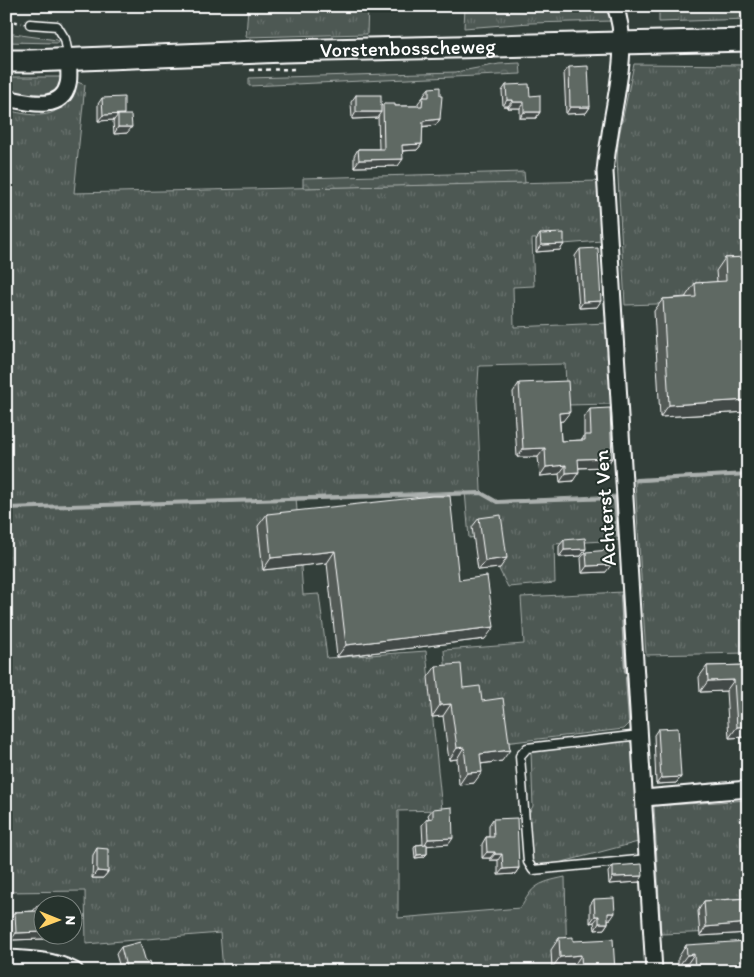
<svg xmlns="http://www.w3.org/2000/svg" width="754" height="977" viewBox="0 0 754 977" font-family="Itim,sans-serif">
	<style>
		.grass { fill: url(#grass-tufts); stroke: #a6aca9 }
		.forest { fill: url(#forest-crowns); stroke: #a6aca9 }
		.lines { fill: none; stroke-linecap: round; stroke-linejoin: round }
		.stream { stroke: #abb0ae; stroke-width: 4 }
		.lane-casing { stroke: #fff; stroke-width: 11 }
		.street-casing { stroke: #fff; stroke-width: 19 }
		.secondary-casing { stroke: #fff; stroke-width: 25 }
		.path { stroke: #fff; stroke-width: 2.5; stroke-dasharray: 4 4; stroke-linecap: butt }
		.lane { stroke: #26332d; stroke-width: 8 }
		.street { stroke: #26332d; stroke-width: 15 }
		.secondary { stroke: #26332d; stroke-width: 21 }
		.wall { fill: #525a56; stroke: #fff }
		.shaded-wall { fill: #424a46; stroke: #fff }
		.building { fill: #5f6964; stroke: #fff }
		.labels { text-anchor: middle; stroke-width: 4; stroke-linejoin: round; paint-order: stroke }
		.street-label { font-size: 21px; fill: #fff; stroke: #26332d }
	</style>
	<defs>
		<pattern id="grass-tufts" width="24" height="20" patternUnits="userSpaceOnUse" patternTransform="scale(1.25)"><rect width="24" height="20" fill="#4d5853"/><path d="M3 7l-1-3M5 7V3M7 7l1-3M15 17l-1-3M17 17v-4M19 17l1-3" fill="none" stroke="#68716d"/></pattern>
		<pattern id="forest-crowns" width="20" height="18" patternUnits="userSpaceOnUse" patternTransform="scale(1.25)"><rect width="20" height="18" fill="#4d5853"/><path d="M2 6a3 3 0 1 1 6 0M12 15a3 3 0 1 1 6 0" fill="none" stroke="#68716d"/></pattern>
	</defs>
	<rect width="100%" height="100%" fill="#333f3a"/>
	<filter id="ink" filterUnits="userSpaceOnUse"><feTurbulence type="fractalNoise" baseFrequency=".02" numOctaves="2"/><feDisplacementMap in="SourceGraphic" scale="10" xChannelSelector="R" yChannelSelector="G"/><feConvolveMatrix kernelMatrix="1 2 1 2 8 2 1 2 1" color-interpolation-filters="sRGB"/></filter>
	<g filter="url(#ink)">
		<!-- grass -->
		<g class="grass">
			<polygon points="248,6 368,6 367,34 246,37"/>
			<polygon points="465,6 608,6 613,21 530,23 464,28"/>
			<polygon points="659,6 748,6 748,19 659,22"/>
			<polygon points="6,33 57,40 58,43 6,42"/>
			<polygon points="634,64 748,65 748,301 625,305 617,159 618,141"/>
			<polygon points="6,77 64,77 64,83 50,99 6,94"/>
			<path d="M75 81 85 85 74 193 599 181 602 241 563 244 561 238 532 239 534 286 513 287 514 327 607 323 612 404 567 405 565 364 479 366 477 398 481 490 492 501 618 495 620 540 554 544 555 583 508 587 499 569 496 535 469 538 465 491 296 497 303 595 319 594 327 658 426 651 442 810 398 811V918L520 908C524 904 525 899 529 894 537 882 552 880 565 877L567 971H223L220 933 86 944 85 891 6 892V110C21 113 45 120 58 109 65 102 70 90 75 81Z"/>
			<polygon points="748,475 748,653 646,655 635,482"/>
			<polygon points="623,592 631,722 624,729 504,743 456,710 446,676 444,650 524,644 521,597"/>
			<polygon points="623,740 629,741 632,744 638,842 536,869 532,868 528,815 533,806 531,752 541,750"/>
			<polygon points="748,800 748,931 661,934 654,806"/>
		</g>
		<!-- forest -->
		<g class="forest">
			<polygon points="499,64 520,63 521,74 249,86 249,78 456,72"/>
			<polygon points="524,172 525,183 303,188 303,178"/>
		</g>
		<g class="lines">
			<!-- stream -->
			<g class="stream">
				<polyline points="636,480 748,474"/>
				<polyline points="6,508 481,493 497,502 615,498 618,536"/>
				<polyline points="622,596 626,671"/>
				<polyline points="627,678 630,721"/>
			</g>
			<!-- lane casing -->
			<g class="lane-casing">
				<g id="lane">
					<polyline points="30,24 57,26 65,39 69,59"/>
					<polyline points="640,735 527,748 520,756 528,862 533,870 648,859"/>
				</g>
			</g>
			<!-- street casing -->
			<g class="street-casing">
				<g id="street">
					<path d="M615 6C631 49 614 98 609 141 607 151 606 162 605 172L654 971"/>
					<path d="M6 98C26 102 62 113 68 84 70 77 68 68 69 60"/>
					<polyline points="644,798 748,789"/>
					<path d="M6 958C30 959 53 960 75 971"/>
				</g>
			</g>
			<!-- secondary casing -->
			<g class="secondary-casing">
				<g id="secondary">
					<path id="s1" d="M6 61H31L284 51 748 40"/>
				</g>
			</g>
			<!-- path -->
			<g class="path">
				<polyline points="6,20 22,23"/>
				<polyline points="250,70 297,69"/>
			</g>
			<!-- lane -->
			<use href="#lane" class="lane"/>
			<!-- street -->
			<use href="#street" class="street"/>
			<!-- secondary -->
			<use href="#secondary" class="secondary"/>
		</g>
		<!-- wall -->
		<g class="wall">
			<polygon points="569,67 590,107 586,113 566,114 564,73"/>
			<polygon points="506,85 530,96 540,112 536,118 520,118 520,108 508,108 508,106 503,106 502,91"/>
			<polygon points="429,88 440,119 436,125 422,127 422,144 417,150 403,151 398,166 354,167 354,156 358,149 379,149 378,116 377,118 352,119 351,102 356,95 381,106 383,104 395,106 418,106 418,103 423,97 424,97 424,94"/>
			<polygon points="102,98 124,114 123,115 127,133 114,134 113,122 114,120 98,121 98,104"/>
			<polygon points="540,234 564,244 560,250 536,252 536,240"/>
			<polygon points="580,249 597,307 579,308 575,256"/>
			<polygon points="748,257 748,412 660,417 654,311 663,299 686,297 686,296 695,283 717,282 716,271 725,258"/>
			<polygon points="519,383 563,421 560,421 561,441 582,440 584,436 584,418 590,409 612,458 606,467 579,468 573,481 560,482 559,474 540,476 538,457 517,457 513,392"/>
			<polygon points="267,514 459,580 485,639 337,657 327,563 263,570 258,526"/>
			<polygon points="479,518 500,568 478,570 472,527"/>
			<polygon points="564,540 581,556 559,557 559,546"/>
			<polygon points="586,552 606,572 582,573 581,558"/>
			<polygon points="748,665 748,769 746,737 729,738 726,691 700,692 699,677 707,666"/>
			<polygon points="436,666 463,688 482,701 502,761 481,764 474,783 459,785 457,759 449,760 443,716 432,717 428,677"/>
			<polygon points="658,729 681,777 676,783 656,784 654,735"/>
			<polygon points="433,809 449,844 427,845 427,854 424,857 415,858 414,848 416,845 423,844 422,825 427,819 429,818 428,815"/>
			<polygon points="493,819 519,868 515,874 498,875 498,860 490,860 490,858 482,858 482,844 486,837 489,837 489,825"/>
			<polygon points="97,848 108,872 103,878 92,878 93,855"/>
			<polygon points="613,866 639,882 609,884 608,872"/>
			<polygon points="748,898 748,933 700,936 698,911 704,901"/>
			<polygon points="594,899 611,919 608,919 608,923 604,929 595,930 594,922 590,923 590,905"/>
			<polygon points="38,905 77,932 72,938 11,940 11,918 15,912 33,911"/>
			<polygon points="559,938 573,941 615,971 573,971 573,967 552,968 551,950"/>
			<polygon points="686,945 748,971 685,971 685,967 678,967 678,958"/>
			<polygon points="121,947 146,962 151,968 183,971 121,971 116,954"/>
		</g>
		<!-- shaded-wall -->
		<g class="shaded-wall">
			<polygon points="507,100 513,100 508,106 503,106"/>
			<polygon points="513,102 524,102 520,108 508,108"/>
			<polygon points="570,107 590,107 586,113 566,114"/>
			<polygon points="356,112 381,112 377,118 352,119"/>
			<polygon points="524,112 540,112 536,118 520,118"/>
			<polygon points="124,114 120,120 118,115 114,120 98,121 103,115"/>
			<polygon points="440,119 436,125 418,127 423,121"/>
			<polygon points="118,127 132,127 127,133 114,134"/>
			<polygon points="422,144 417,150 398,151 402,145"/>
			<polygon points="403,159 398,166 354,167 359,160"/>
			<polygon points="564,244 560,250 536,252 541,245"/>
			<polygon points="601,301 597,307 579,308 583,302"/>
			<polygon points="748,400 748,412 660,417 669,405"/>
			<polygon points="570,412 563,421 553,422 559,413"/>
			<polygon points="545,448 538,457 517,457 523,449"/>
			<polygon points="612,458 606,467 572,468 578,459"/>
			<polygon points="566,465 559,474 540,476 546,467"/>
			<polygon points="579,472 573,481 560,482 566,473"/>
			<polygon points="586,549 581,556 559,557 564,550"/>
			<polygon points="335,551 327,563 263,570 271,558"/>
			<polygon points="507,558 500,568 478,570 485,561"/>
			<polygon points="611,565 606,572 582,573 587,566"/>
			<polygon points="494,627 485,639 337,657 346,645"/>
			<polygon points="734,680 726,691 700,692 708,681"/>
			<polygon points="451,704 443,716 432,717 440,705"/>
			<polygon points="748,726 748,735 746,737 729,738 737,727"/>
			<polygon points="464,747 457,759 449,760 457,748"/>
			<polygon points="510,750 502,761 472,765 480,754"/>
			<polygon points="482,772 474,783 459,785 467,773"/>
			<polygon points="681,777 676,783 656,784 661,778"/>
			<polygon points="453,838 449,844 424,846 428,839"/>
			<polygon points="487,852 495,852 490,858 482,858"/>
			<polygon points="427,854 424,857 415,858 417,855"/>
			<polygon points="495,854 502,854 498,860 490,860"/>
			<polygon points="519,868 515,874 498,875 503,869"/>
			<polygon points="97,871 108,872 103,878 92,878"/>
			<polygon points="643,876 639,882 609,884 613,877"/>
			<polygon points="608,913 615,913 611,919 603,920"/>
			<polygon points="595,916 599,916 594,922 590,923"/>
			<polygon points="599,923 608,923 604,929 595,930"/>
			<polygon points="748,923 748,933 700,936 706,927"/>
			<polygon points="42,932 42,934 72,934 72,932 77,932 72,938 11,940 16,933"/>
			<polygon points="694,954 685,967 678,967 687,955"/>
			<polygon points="581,955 573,967 552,968 560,957"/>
		</g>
		<!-- building -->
		<g class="building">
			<polygon points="588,66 590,107 570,107 569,67"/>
			<polygon points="529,84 530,96 540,95 540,112 524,112 524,102 513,102 513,100 507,100 506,85"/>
			<polygon points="440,87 440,96 442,96 440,119 423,121 422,144 402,145 403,159 359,160 358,149 384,149 383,104 395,104 395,106 422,106 423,97 429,97 429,88"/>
			<rect x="356" y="95" width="25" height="17"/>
			<polygon points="124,97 124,114 103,115 102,98"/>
			<polygon points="118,115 131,115 132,127 118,127"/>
			<polygon points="564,233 564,244 541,245 540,234"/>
			<polygon points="598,248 601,301 583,302 580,249"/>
			<polygon points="748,257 748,400 669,405 663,299 696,297 695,283 726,281 725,258"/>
			<polygon points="568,381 570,412 559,413 561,441 585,440 585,435 591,435 590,409 610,408 612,458 578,459 579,472 566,473 566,465 546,467 545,448 523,449 519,383"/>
			<polygon points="432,496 450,496 459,580 487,576 494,627 346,645 335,551 271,558 267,514"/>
			<polygon points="501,515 507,558 485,561 479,518"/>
			<polygon points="585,538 586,549 564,550 564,540"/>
			<polygon points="610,550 611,565 587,566 586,552"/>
			<polygon points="461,664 463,688 480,686 482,701 503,698 510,750 480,754 482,772 467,773 464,747 457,748 451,704 440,705 436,666"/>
			<polygon points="748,665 748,726 737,727 734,680 708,681 707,666"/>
			<polygon points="678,728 681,777 661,778 658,729"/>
			<polygon points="452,807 453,838 428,839 427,819 433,818 433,809"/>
			<polygon points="517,818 519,868 503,869 502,854 495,854 495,852 487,852 486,837 494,837 493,819"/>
			<polygon points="427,844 427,854 417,855 416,845"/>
			<polygon points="97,848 108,849 108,872 97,871"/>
			<polygon points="642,864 643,876 613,877 613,866"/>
			<polygon points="614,898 615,913 608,913 608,923 599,923 599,916 595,916 594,899"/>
			<polygon points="748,898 748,923 706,927 704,901"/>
			<polygon points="38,905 42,905 42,932 16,933 15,912 38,911"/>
			<polygon points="72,911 76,911 77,932 72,932"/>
			<polygon points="573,937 573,941 613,939 615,971 582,971 581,955 560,957 559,938"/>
			<polygon points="748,941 748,971 695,971 694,954 687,955 686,945"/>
			<polygon points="140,942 146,962 149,961 151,968 182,963 183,971 127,971 121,947"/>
		</g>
	</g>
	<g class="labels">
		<!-- street labels -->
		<g class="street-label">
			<text dy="7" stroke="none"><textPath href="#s1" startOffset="402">Vorstenbosscheweg</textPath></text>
			<text transform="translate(605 508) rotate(-94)" y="7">Achterst Ven</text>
		</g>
	</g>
	<!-- margin -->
	<rect width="754" height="977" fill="none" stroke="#26332d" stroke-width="25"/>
	<rect x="12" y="12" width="729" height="952" fill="none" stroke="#fff" stroke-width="2" filter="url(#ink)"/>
	<!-- north arrow -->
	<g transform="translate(58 920) rotate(91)"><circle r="24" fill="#26332d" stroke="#7d8581"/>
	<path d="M0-4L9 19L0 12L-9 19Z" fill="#ffd166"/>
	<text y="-8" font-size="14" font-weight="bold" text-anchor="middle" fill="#ffffff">N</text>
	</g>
</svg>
